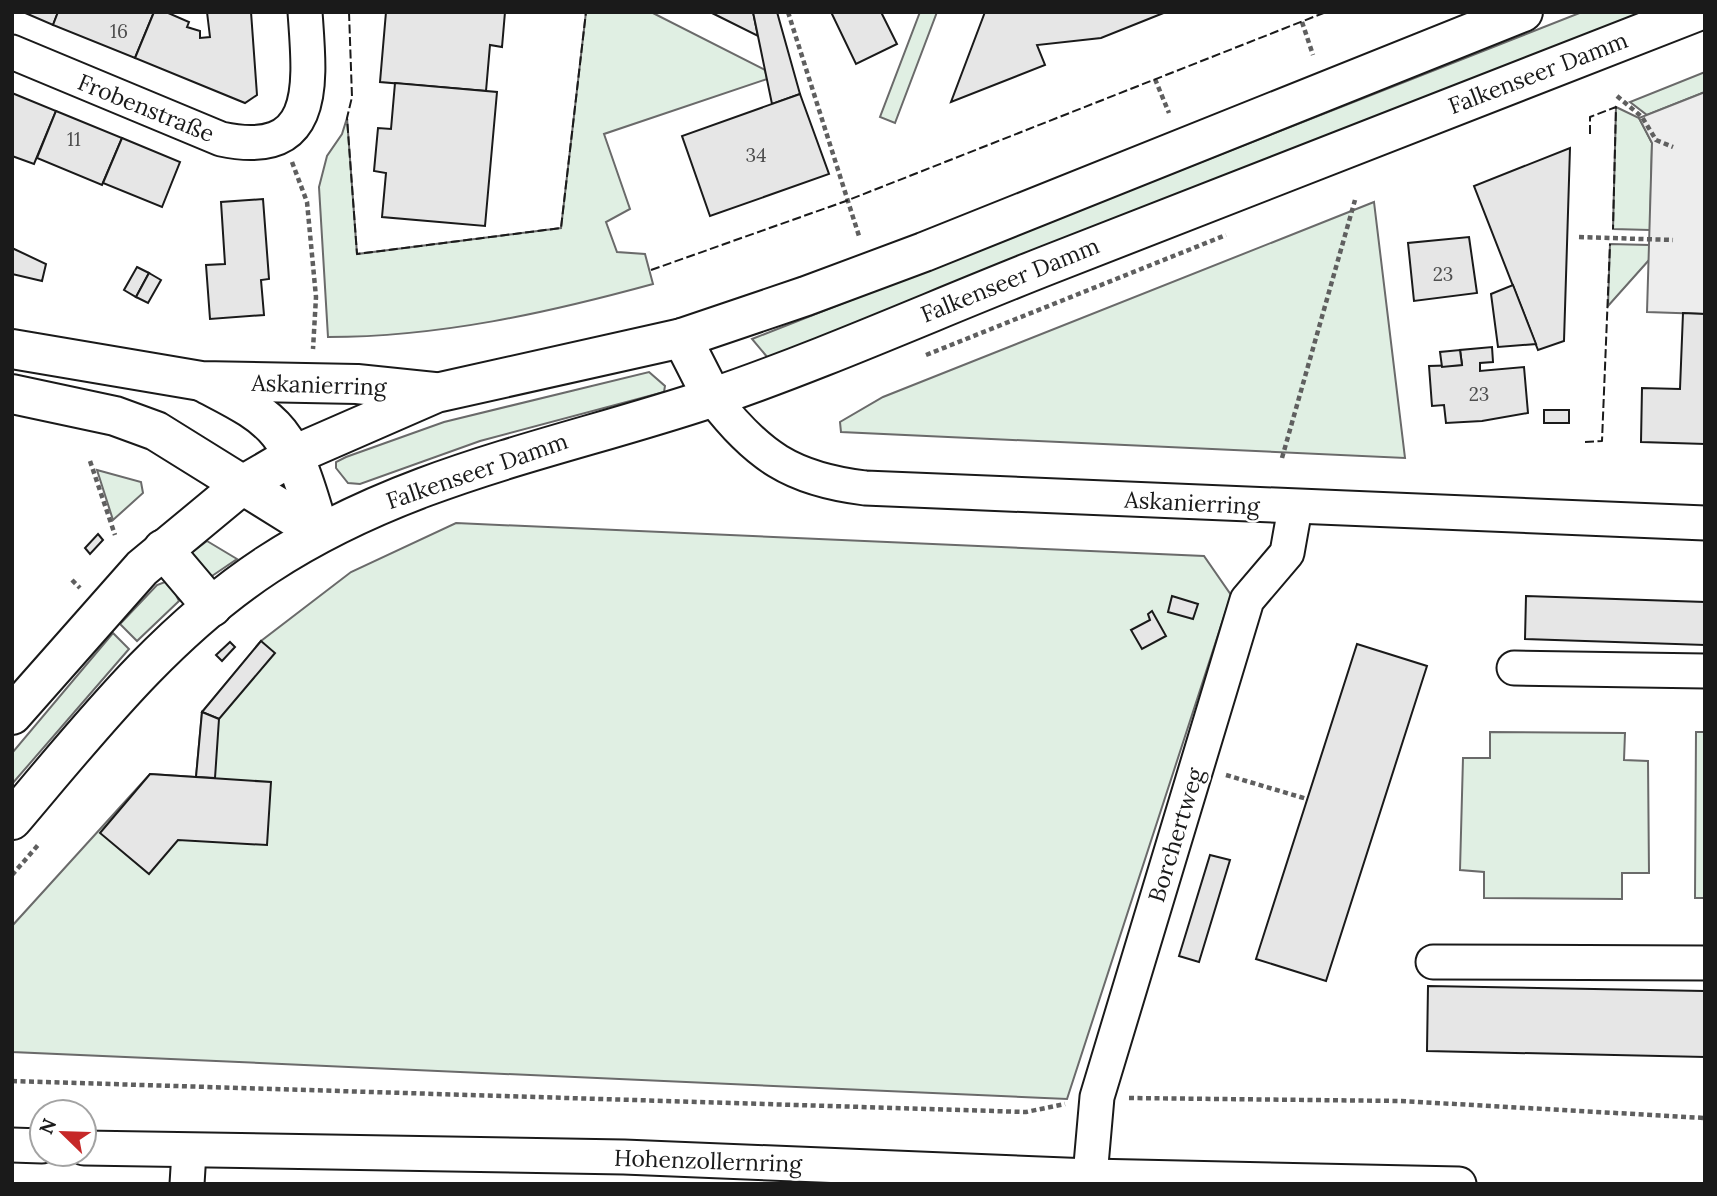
<svg xmlns="http://www.w3.org/2000/svg" width="1717" height="1196" viewBox="0 0 1717 1196" font-family="Lora,serif">
	<style>
		.green { fill: #e0efe3; stroke: #6a6a6a; stroke-width: 2 }
		.parking { fill: #ededed; stroke: #6a6a6a; stroke-width: 2 }
		.building { fill: #e6e6e6; stroke: #1a1a1a; stroke-width: 2 }
		.lines { fill: none; stroke-linecap: round; stroke-linejoin: round }
		.minor-casing { stroke: #1a1a1a; stroke-width: 37 }
		.major-casing { stroke: #1a1a1a; stroke-width: 42 }
		.path { stroke: #5f5f5f; stroke-width: 4.5; stroke-dasharray: 5 3.5; stroke-linecap: butt }
		.minor { stroke: #fff; stroke-width: 33 }
		.major { stroke: #fff; stroke-width: 38 }
		.fence { stroke: #1a1a1a; stroke-width: 2; stroke-dasharray: 9 3.5; stroke-linecap: butt }
		.labels { text-anchor: middle; stroke-width: 5; stroke-linejoin: round; paint-order: stroke }
		.number-label { font-size: 19px; fill: #4d4d4d }
		.street-label { font-size: 23px; fill: #1a1a1a; stroke: #fff }
	</style>
	<rect width="100%" height="100%" fill="#fff"/>
	<!-- green -->
	<g class="green">
		<path d="M586 12H651L765 70 767 79 604 134 630 209 606 222 617 252 645 254 653 284C547 313 439 337 328 337L319 187 327 156 342 134 347 118 357 254 561 228Z"/>
		<polygon points="920,12 937,12 895,123 880,117"/>
		<polygon points="1582,12 1643,12 768,358 752,339"/>
		<polygon points="1705,72 1705,92 1647,115 1630,102"/>
		<polygon points="1616,107 1639,118 1652,143 1650,230 1613,229"/>
		<polygon points="1374,202 1405,458 841,432 840,422 883,397"/>
		<polygon points="1610,244 1649,245 1649,260 1608,306"/>
		<polygon points="649,372 665,386 664,392 480,441 360,484 348,483 336,468 336,462 346,457 444,422"/>
		<polygon points="97,470 141,482 143,493 113,520"/>
		<polygon points="456,523 1204,556 1231,595 1067,1099 12,1052 12,926 150,774 196,777 202,712 261,641 351,572"/>
		<polygon points="207,541 237,559 209,578 191,553"/>
		<polygon points="165,582 170,582 179,601 137,641 120,624 157,585"/>
		<polygon points="113,633 129,649 12,784 12,753"/>
		<polygon points="1490,732 1625,733 1624,760 1648,761 1649,873 1622,873 1622,899 1484,898 1484,872 1460,870 1463,758 1490,758"/>
		<polygon points="1696,732 1705,732 1705,898 1695,898"/>
	</g>
	<!-- parking -->
	<polygon class="parking" points="1705,92 1705,314 1647,312 1652,143 1639,118"/>
	<!-- building -->
	<g class="building">
		<polygon points="23,12 58,12 53,25"/>
		<polygon points="58,12 154,12 135,58 53,25"/>
		<polygon points="154,12 166,12 189,22 187,27 200,31 200,38 210,37 207,12 251,12 257,95 245,103 135,58"/>
		<polygon points="386,12 505,12 502,47 490,45 486,91 380,82"/>
		<polygon points="710,12 753,12 758,36"/>
		<polygon points="753,12 777,12 800,94 772,104"/>
		<polygon points="831,12 881,12 897,44 856,64"/>
		<polygon points="985,12 1166,12 1101,38 1037,45 1045,65 951,102"/>
		<polygon points="395,83 497,92 485,226 382,217 386,173 374,171 378,128 391,129"/>
		<polygon points="12,93 56,111 34,164 12,156"/>
		<polygon points="800,94 829,174 710,216 682,136"/>
		<polygon points="56,111 122,138 102,185 37,158"/>
		<polygon points="122,138 180,162 162,207 103,183"/>
		<polygon points="1570,148 1564,341 1538,350 1474,186"/>
		<polygon points="263,199 269,279 261,280 264,315 210,319 206,265 225,264 221,202"/>
		<polygon points="1469,237 1477,293 1414,301 1408,243"/>
		<polygon points="12,248 46,264 42,281 12,274"/>
		<polygon points="137,267 149,273 136,297 124,290"/>
		<polygon points="149,273 161,280 148,303 136,297"/>
		<polygon points="1513,285 1536,344 1498,347 1491,294"/>
		<polygon points="1683,313 1705,314 1705,444 1641,442 1642,388 1680,389"/>
		<polygon points="1492,347 1493,362 1480,363 1480,371 1524,367 1528,413 1482,421 1446,423 1444,405 1432,406 1429,366 1462,365 1460,350"/>
		<polygon points="1460,350 1462,365 1442,367 1440,352"/>
		<rect x="1544" y="410" width="25" height="13"/>
		<polygon points="98,534 103,540 90,554 85,548"/>
		<polygon points="1172,596 1198,604 1193,619 1168,612"/>
		<polygon points="1526,596 1705,602 1705,645 1525,639"/>
		<polygon points="1152,611 1166,636 1142,649 1131,630 1150,620 1148,614"/>
		<polygon points="261,641 275,653 219,719 202,712"/>
		<polygon points="230,642 235,647 222,661 216,655"/>
		<polygon points="1357,644 1427,666 1326,981 1256,959"/>
		<polygon points="202,712 219,719 215,778 196,777"/>
		<polygon points="150,774 271,782 267,845 178,840 149,874 100,833"/>
		<polygon points="1210,855 1230,860 1199,962 1179,956"/>
		<polygon points="1428,986 1705,991 1705,1057 1427,1051"/>
	</g>
	<g class="lines">
		<!-- minor casing -->
		<g class="minor-casing">
			<g id="minor">
				<path d="M12 52 221 139C320 160 310 83 305 12"/>
				<path d="M712 397C758 456 791 479 865 488L1705 523"/>
				<polyline points="1514,668 1705,671"/>
				<polyline points="1433,962 1705,963"/>
				<polyline points="12,1145 42,1146"/>
				<polyline points="84,1148 624,1157 1090,1176 1459,1184"/>
				<polyline points="1090,1176 1097,1097 1247,600 1287,553 1295,508"/>
				<polyline points="187,1184 189,1152"/>
			</g>
		</g>
		<!-- major casing -->
		<g class="major-casing">
			<g id="major">
				<polyline points="682,338 712,397"/>
				<polyline points="12,349 201,381 357,384 434,392"/>
				<path d="M203 382C229 396 261 410 279 433 301 461 309 500 320 533"/>
				<polyline points="12,394 115,416 156,431 320,533"/>
				<polyline points="163,549 212,607"/>
				<polyline points="12,715 142,568 241,486 294,455 436,393 682,338 806,296 924,252 1523,12"/>
				<path d="M12 820C90 728 165 632 267 565 406 474 558 449 711 398 825 359 936 309 1048 265 1264 180 1480 96 1696 12"/>
			</g>
		</g>
		<!-- path -->
		<g class="path">
			<polyline points="788,12 859,236"/>
			<polyline points="1302,22 1313,55"/>
			<polyline points="1155,79 1169,113"/>
			<polyline points="1617,96 1642,117 1656,140 1673,147"/>
			<polyline points="292,162 307,202 316,297 313,349"/>
			<polyline points="1579,237 1673,240"/>
			<polyline points="926,355 1226,235"/>
			<polyline points="1282,458 1355,200"/>
			<polyline points="90,461 115,535"/>
			<polyline points="72,580 80,588"/>
			<polyline points="1226,775 1307,799"/>
			<polyline points="12,875 39,844"/>
			<polyline points="12,1081 1026,1112 1065,1104"/>
			<polyline points="1129,1098 1401,1101 1705,1118"/>
			<polyline points="40,1182 40,1184"/>
		</g>
		<!-- minor -->
		<use href="#minor" class="minor"/>
		<!-- major -->
		<use href="#major" class="major"/>
		<!-- fence -->
		<g class="fence">
			<polyline points="349,12 352,97 347,118 357,254 561,228 586,12"/>
			<polyline points="1590,134 1590,117 1616,107 1613,229"/>
			<polyline points="651,270 846,201 1326,12"/>
			<polyline points="1585,442 1602,441 1610,244"/>
		</g>
	</g>
	<g class="labels">
		<!-- number labels -->
		<g class="number-label">
			<text x="119" y="38">16</text>
			<text x="74" y="146">11</text>
			<text x="756" y="162">34</text>
			<text x="1443" y="281">23</text>
			<text x="1479" y="401">23</text>
		</g>
		<!-- street labels -->
		<g class="street-label">
			<text transform="translate(1538 73) rotate(-21)" y="8">Falkenseer Damm</text>
			<text transform="translate(146 108) rotate(22)" y="8">Frobenstraße</text>
			<text transform="translate(1010 280) rotate(-22)" y="8">Falkenseer Damm</text>
			<text transform="translate(319 385) rotate(2)" y="8">Askanierring</text>
			<text transform="translate(477 471) rotate(-19)" y="8">Falkenseer Damm</text>
			<text transform="translate(1192 503) rotate(3)" y="8">Askanierring</text>
			<text transform="translate(1176 835) rotate(-73)" y="8">Borchertweg</text>
			<text transform="translate(708 1161) rotate(2)" y="8">Hohenzollernring</text>
		</g>
	</g>
	<!-- border -->
	<rect width="1717" height="1196" fill="none" stroke="#1a1a1a" stroke-width="28"/>
	<!-- north arrow -->
	<g transform="translate(63 1133) rotate(293)"><circle r="33" fill="#ffffff" stroke="#a3a3a3" stroke-width="2"/>
	<path d="M0-5L12 26L0 18L-12 26Z" fill="#c62828"/>
	<text y="-10" font-size="19" font-weight="bold" text-anchor="middle" fill="#1a1a1a">N</text>
	</g>
</svg>
